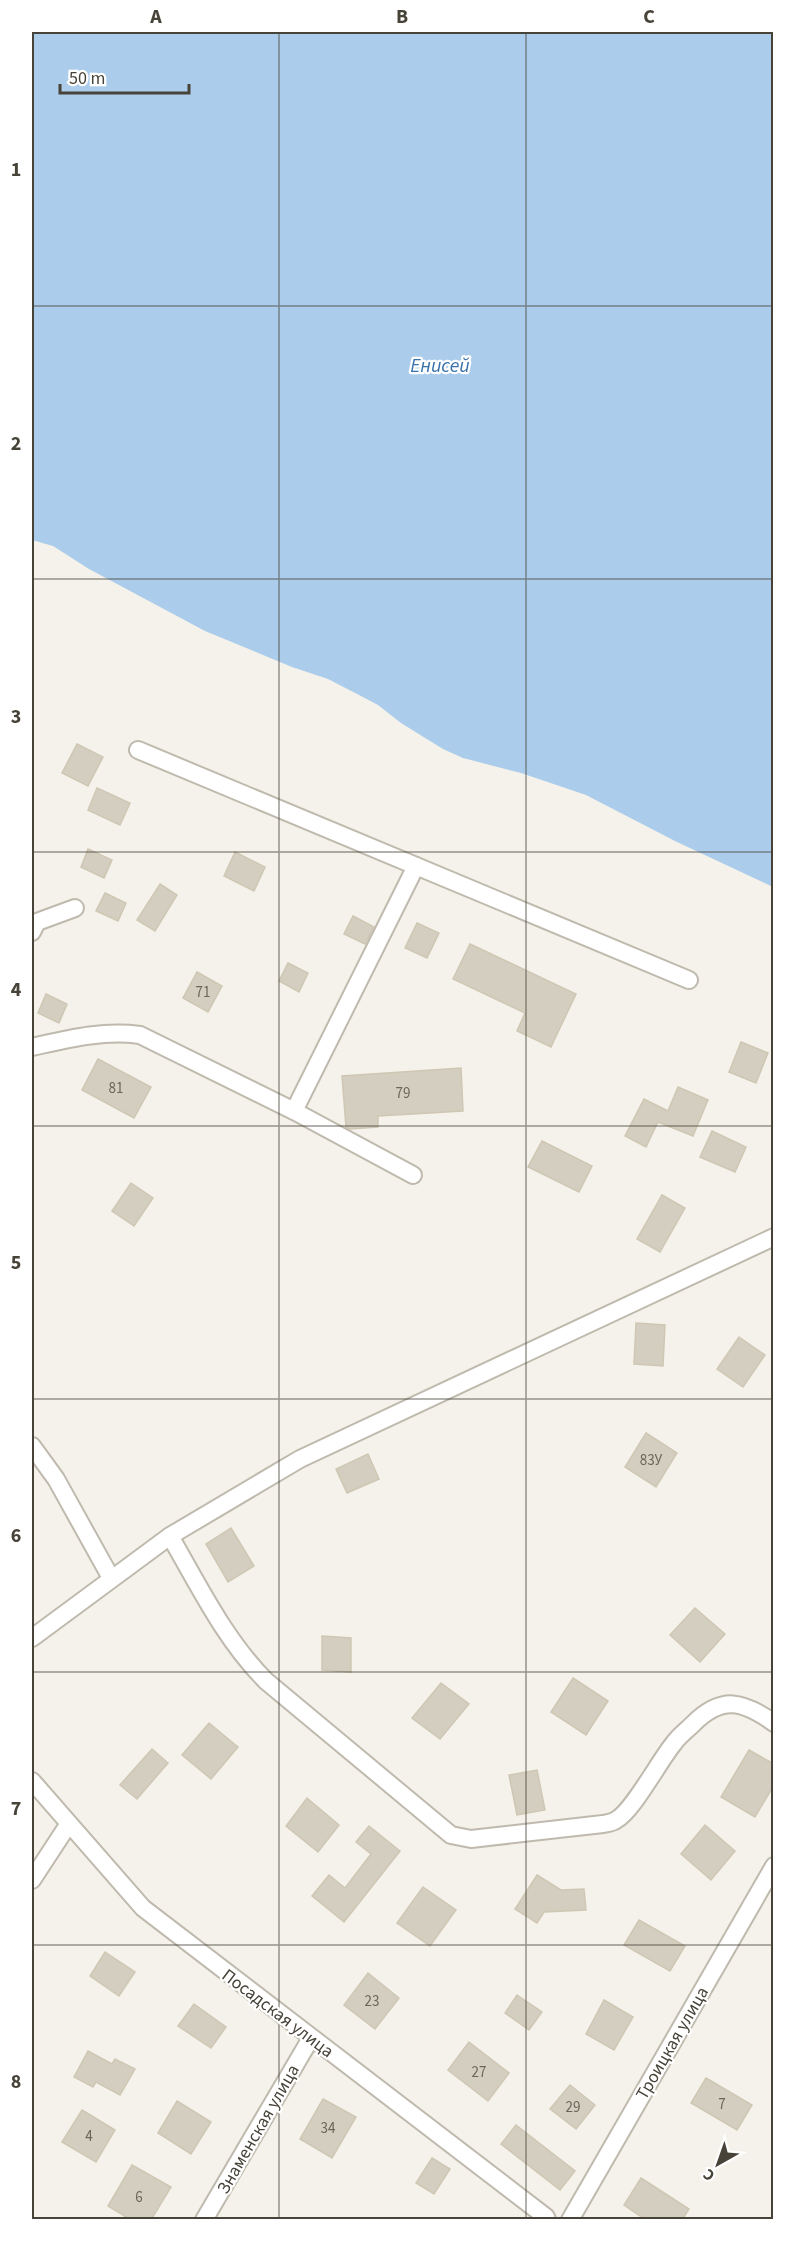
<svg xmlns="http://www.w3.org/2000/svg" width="805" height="2251" viewBox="0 0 805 2251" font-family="'Source Sans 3',sans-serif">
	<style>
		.water { fill: #abcceb }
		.building { fill: #d4cec0; stroke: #cfc7b4; stroke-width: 1.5 }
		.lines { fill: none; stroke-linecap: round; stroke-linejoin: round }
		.minor-casing { stroke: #bfbaad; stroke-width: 20 }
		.minor { stroke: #fff; stroke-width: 16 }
		.grid { fill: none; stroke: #474339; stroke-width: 1.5; stroke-opacity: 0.55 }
		.labels { text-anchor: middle; stroke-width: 4.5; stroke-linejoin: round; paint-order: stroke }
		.number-label { font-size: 15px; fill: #6a665b }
		.street-label { font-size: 18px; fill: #474339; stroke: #fff }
		.water-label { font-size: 20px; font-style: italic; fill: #3972ab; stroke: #fff }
		.neatline { fill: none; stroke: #474339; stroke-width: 2 }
		.grid-label { font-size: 20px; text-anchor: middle; font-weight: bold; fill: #474339 }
	</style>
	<rect width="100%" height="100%" fill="#f4f2ea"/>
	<!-- water -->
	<polygon class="water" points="32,32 773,32 773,887 675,841 586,795 521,773 463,758 443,749 401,723 378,705 359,695 328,679 292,667 205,631 89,569 53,546 32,540"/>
	<!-- building -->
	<g class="building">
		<polygon points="77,744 103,757 88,786 62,773"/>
		<polygon points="97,788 130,803 120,825 88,810"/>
		<polygon points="88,849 112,860 104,878 81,867"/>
		<polygon points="235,852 265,867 254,891 224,876"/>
		<polygon points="160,884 177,895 155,931 137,920"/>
		<polygon points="105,893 126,903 118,921 96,911"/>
		<polygon points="353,916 374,927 365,944 344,934"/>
		<polygon points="417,923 439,933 427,958 405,948"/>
		<polygon points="470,944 576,994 551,1047 517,1031 525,1013 453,979"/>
		<polygon points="288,963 308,973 299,992 279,981"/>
		<polygon points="197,972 222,986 208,1012 183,998"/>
		<polygon points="46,994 67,1004 59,1023 38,1013"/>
		<polygon points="741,1042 768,1053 756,1083 729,1072"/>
		<polygon points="98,1059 151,1087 134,1118 82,1090"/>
		<polygon points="461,1068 463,1111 378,1116 378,1127 350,1129 346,1127 342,1076"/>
		<polygon points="678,1087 708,1100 693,1136 658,1122 646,1147 625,1136 644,1099 668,1111"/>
		<polygon points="712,1131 746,1147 735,1172 700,1157"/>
		<polygon points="542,1141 592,1166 579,1192 528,1167"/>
		<polygon points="131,1183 153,1198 134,1226 112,1211"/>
		<polygon points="662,1195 685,1208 660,1252 637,1239"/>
		<polygon points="636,1323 665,1325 663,1366 634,1364"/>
		<polygon points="739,1337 765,1355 743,1387 717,1369"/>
		<polygon points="646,1433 677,1453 656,1487 625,1467"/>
		<polygon points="368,1454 379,1479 347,1493 336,1469"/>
		<polygon points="231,1528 254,1566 228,1582 206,1544"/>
		<polygon points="695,1608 725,1634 700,1662 670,1635"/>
		<polygon points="322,1636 351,1638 351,1672 322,1670"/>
		<polygon points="573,1678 608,1701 586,1735 551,1712"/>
		<polygon points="441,1683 469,1704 440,1739 412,1718"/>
		<polygon points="209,1723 238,1747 211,1779 182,1755"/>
		<polygon points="152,1749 168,1763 137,1799 120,1785"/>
		<polygon points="749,1750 774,1764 774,1785 755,1817 721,1797"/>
		<polygon points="537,1770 545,1810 517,1815 509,1775"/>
		<polygon points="307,1798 339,1825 318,1852 286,1826"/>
		<polygon points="705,1825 735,1851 711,1880 681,1854"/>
		<polygon points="369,1826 400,1851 344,1922 312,1896 329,1875 345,1888 371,1854 356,1842"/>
		<polygon points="537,1875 561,1890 584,1889 586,1910 544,1912 537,1923 515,1909"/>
		<polygon points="423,1887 456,1910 430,1946 397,1923"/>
		<polygon points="639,1920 685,1946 670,1971 624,1945"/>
		<polygon points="105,1952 135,1972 119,1996 90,1976"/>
		<polygon points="368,1973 399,1998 375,2029 344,2005"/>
		<polygon points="517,1995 542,2012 529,2030 505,2013"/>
		<polygon points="604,2000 633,2017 614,2050 586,2034"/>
		<polygon points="194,2004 226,2027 211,2048 178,2026"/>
		<polygon points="469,2042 509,2073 488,2101 448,2070"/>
		<polygon points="88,2051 112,2064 115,2059 135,2069 120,2095 96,2082 93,2087 74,2077"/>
		<polygon points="706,2078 752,2105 737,2130 691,2103"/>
		<polygon points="570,2085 595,2105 576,2129 550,2109"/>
		<polygon points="323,2099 356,2117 332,2158 300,2139"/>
		<polygon points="177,2101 211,2122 191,2154 158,2133"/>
		<polygon points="82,2110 115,2130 96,2162 62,2142"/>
		<polygon points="516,2125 575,2171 560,2190 501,2144"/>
		<polygon points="432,2158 450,2169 434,2194 416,2183"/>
		<polygon points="132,2165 171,2187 151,2220 131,2220 108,2206"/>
		<polygon points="641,2178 689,2209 682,2220 646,2220 624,2205"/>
	</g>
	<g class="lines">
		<!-- minor casing -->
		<g class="minor-casing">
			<g id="minor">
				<polyline points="416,866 689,980"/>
				<polyline points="32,932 37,922 75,908"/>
				<path d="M32 1047C68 1039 102 1030 140 1035L294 1111 416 866 138 750"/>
				<polyline points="294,1111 413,1175"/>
				<polyline points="32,1446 56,1479 111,1578"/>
				<polyline points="170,1536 300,1459 774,1237"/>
				<path d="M32 1638 170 1536C199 1586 225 1640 266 1681L451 1835 471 1839 603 1824C607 1823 612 1823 616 1820 633 1811 659 1761 674 1743 679 1736 687 1730 693 1724 722 1695 743 1701 774 1723"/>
				<polyline points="32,1781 143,1908 546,2217 547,2220"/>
				<polyline points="32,1880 68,1825"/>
				<polyline points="204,2220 311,2038"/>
				<polyline points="570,2220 774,1866"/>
			</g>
		</g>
		<!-- minor -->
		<use href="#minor" class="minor"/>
	</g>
	<!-- grid -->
	<path class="grid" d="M279 32V2220M526 32V2220M32 306H774M32 579H774M32 852H774M32 1126H774M32 1399H774M32 1672H774M32 1945H774"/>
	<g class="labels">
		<!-- number labels -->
		<g class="number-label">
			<text x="203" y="997">71</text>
			<text x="116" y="1093">81</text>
			<text x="403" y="1098">79</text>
			<text x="651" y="1465">83У</text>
			<text x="372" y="2006">23</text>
			<text x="479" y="2077">27</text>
			<text x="722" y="2109">7</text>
			<text x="573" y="2112">29</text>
			<text x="328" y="2133">34</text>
			<text x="89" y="2141">4</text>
			<text x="139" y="2202">6</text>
		</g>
		<!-- street labels -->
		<g class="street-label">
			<text transform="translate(278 2013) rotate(37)" y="6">Посадская улица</text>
			<text transform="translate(672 2043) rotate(-60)" y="6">Троицкая улица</text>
			<text transform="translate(258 2129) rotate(-60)" y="6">Знаменская улица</text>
		</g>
		<!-- water labels -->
		<g class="water-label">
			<text x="440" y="372">Енисей</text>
		</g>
	</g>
	<!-- border -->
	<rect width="805" height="2251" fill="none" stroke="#ffffff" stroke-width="66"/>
	<!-- north arrow -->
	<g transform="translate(718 2164) rotate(220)" stroke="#ffffff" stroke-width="4.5" paint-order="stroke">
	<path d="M0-4.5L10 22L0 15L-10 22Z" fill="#474339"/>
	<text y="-9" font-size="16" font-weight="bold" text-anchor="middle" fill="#474339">С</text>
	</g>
	<!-- scale -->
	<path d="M60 84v9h129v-9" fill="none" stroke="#474339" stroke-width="3"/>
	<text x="69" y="84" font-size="18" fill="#474339" stroke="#ffffff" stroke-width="4.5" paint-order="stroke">50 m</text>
	<rect x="33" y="33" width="739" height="2185" class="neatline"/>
	<g class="grid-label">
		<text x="156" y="23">A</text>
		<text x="402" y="23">B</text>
		<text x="649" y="23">C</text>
		<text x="16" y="176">1</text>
		<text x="16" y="450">2</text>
		<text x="16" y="723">3</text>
		<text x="16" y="996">4</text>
		<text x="16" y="1269">5</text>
		<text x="16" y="1542">6</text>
		<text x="16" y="1815">7</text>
		<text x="16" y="2088">8</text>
	</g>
</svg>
